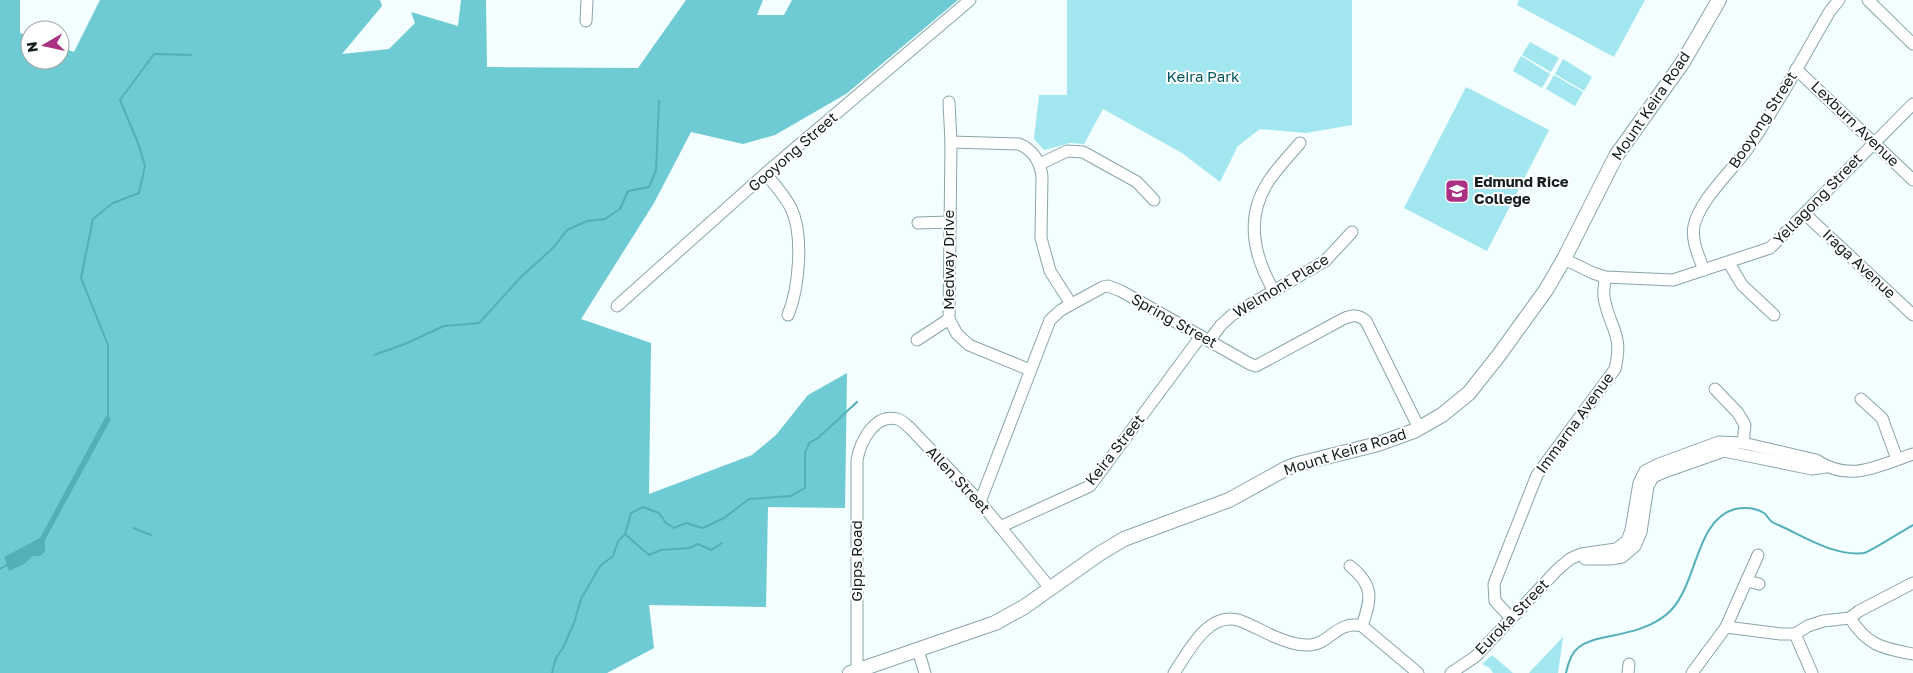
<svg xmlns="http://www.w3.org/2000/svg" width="1913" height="673" viewBox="0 0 1913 673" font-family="'Golos Text',sans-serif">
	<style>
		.green { fill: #a2e7ef }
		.forest { fill: #6ecad3 }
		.water { fill: #53afb8 }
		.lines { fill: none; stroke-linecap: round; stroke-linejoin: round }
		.stream { stroke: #53afb8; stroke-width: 2 }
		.minor-casing { stroke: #89a5a8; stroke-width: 13 }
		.major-casing { stroke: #89a5a8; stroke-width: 16 }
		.minor { stroke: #fff; stroke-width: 11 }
		.major { stroke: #fff; stroke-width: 14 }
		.labels { text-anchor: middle; stroke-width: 4; stroke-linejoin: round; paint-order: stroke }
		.park-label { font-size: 15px; fill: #00555c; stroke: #fff }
		.street-label { font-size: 15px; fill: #151f20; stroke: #fff }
		.poi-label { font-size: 15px; font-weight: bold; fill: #151f20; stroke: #fff; text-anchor: start }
	</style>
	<rect width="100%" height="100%" fill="#f2feff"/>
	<!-- green -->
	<g class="green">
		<polygon points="1067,0 1352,0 1352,125 1306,133 1260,129 1238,146 1220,182 1182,153 1103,109 1084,144 1070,143 1044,150 1034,139 1039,95 1067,95"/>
		<polygon points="1519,0 1645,0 1614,57 1517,5"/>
		<polygon points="1530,42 1559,58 1551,72 1522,55"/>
		<polygon points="1521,56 1550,74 1542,88 1513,71"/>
		<polygon points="1563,59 1592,77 1584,91 1555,74"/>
		<polygon points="1554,75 1583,92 1575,106 1546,89"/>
		<polygon points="1466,87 1549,130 1487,251 1404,208"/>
		<polygon points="1563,637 1558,673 1529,673"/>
		<polygon points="1492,655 1513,673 1493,673 1490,668 1482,664"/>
	</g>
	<!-- forest -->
	<polygon class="forest" points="0,0 20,0 20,33 30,37 30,60 60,60 60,47 74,52 100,0 380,0 382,6 342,54 389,49 415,23 411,12 458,26 461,0 486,0 487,67 638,68 686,0 763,0 757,15 784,15 792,0 958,0 846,94 775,135 743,144 691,132 654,203 581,319 651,343 649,494 752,455 776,435 808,395 847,373 845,508 768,507 766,607 649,605 654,648 607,673 0,673"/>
	<!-- water -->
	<polygon class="water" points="106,416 111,419 45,540 45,552 40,556 33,556 24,564 9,571 4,557 40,538"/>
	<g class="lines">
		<!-- stream -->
		<g class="stream">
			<polyline points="374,355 405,344 444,326 479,323 522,276 554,247 567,230 587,221 605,219 620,209 628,191 649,187 656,170 659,101"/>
			<polyline points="108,418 108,345 81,278 93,219 113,203 139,193 145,166 138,143 120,100 154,54 191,55"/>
			<polyline points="133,528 151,535"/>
			<polyline points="625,534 649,555 661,550 689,548 698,544 711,550 722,543"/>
			<polyline points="0,569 9,564"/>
			<polyline points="552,673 556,658 563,648 574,623 581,599 600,566 613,556 618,541 625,534 631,513 643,507 659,513 666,523 674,528 686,523 703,528 724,518 749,499 791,496 805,488 805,453 809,443 818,438 857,402"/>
			<path d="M1566 673C1568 663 1571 653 1579 647 1588 640 1601 638 1611 636 1631 632 1652 627 1667 614 1698 588 1694 520 1735 509 1745 507 1756 508 1764 513 1767 515 1769 520 1772 522 1777 525 1784 527 1789 530 1811 541 1838 556 1864 553 1870 552 1904 530 1913 525"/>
		</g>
		<!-- minor casing -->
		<g class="minor-casing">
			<g id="minor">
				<polyline points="1868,0 1913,44"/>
				<polyline points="586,21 587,0"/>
				<polyline points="1796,69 1913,180"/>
				<polyline points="949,102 951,142 949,319 957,334 969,345 1030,370"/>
				<path d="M951 142 1019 144C1033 150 1040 161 1042 176L1041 238 1050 271 1071 304"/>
				<polyline points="1040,164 1067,151 1083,152 1137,182 1154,200"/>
				<path d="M766 174C775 185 785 196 791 208 804 235 799 288 788 315"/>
				<polyline points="1805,214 1913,315"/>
				<polyline points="918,223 950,222"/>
				<polyline points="1564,259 1593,273 1605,277 1673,280 1770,248 1913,104"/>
				<polyline points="1729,263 1742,285 1774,315"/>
				<path d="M1704 270C1699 257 1691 240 1694 226 1700 199 1732 171 1748 148 1778 105 1803 57 1830 11L1839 0"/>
				<path d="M1274 291C1254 257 1245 218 1268 182 1277 168 1289 156 1300 143"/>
				<polyline points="617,306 766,173 970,0"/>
				<polyline points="917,340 949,319"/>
				<polyline points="1209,341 1221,325 1232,315 1325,261 1352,232"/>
				<polyline points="1715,389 1738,413 1745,425 1743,443"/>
				<polyline points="1861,399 1882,418 1897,459"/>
				<path d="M980 502 1050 320 1061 310 1103 287 1108 286 1121 291 1250 364 1256 366 1343 319C1352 315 1358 314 1366 321L1419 428"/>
				<polyline points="1000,527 1090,486 1201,336"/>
				<polyline points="1585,559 1611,559 1622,557 1635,546 1641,532 1648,486 1653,477 1664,472 1724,451 1812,469 1826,467"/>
				<path d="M1350 566C1375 586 1371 599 1362 626"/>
				<polyline points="1747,581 1759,584"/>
				<path d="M1511 618 1495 601 1494 584 1537 475 1615 369C1624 333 1609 328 1604 297 1603 291 1605 284 1605 277"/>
				<path d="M1850 618C1868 646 1882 648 1913 654"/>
				<polyline points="1850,618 1859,611 1913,583"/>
				<polyline points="1726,627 1758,555"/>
				<polyline points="1795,634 1812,673"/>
				<polyline points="918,650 925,673"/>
				<path d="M857 670V460C860 443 874 413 897 419 902 420 906 425 910 428L980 502 1050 588"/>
				<path d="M1174 673C1188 653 1207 612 1238 620 1250 624 1262 631 1273 636 1285 641 1297 646 1310 645 1330 644 1337 620 1362 626L1418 673"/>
				<path d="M1451 673 1476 656 1558 569 1570 559 1581 554 1616 549 1627 541 1631 530 1639 483 1645 471 1659 464 1719 442 1743 443 1816 460C1850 483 1878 466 1913 454"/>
				<polyline points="1628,673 1629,664"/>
				<polyline points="1692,673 1726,627 1781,634 1795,634 1808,626 1823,621 1850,618"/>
			</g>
		</g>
		<!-- major casing -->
		<g class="major-casing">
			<polyline id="major" points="850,673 995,623 1024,607 1099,554 1124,539 1229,500 1287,468 1298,464 1378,444 1414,431 1442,415 1469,393 1499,355 1546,290 1564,259 1616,156 1683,62 1719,0"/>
		</g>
		<!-- minor -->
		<use href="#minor" class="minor"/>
		<!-- major -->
		<use href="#major" class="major"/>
	</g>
	<!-- icons -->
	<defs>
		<g id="school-square" transform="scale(1.25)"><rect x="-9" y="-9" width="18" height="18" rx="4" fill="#ab2f82" stroke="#fff"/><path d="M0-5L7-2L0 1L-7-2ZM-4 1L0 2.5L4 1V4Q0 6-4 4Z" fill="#fff"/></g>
	</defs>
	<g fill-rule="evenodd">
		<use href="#school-square" x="1457" y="191"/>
	</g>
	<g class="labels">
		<!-- park labels -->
		<g class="park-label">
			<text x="1203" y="82">Keira Park</text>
		</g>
		<!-- street labels -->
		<g class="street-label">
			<text transform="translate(1651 106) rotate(-56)" y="5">Mount Keira Road</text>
			<text transform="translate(1763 120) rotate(-57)" y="5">Booyong Street</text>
			<text transform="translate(1855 124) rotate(44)" y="5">Lexburn Avenue</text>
			<text transform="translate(793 152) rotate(-41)" y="5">Gooyong Street</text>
			<text transform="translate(1818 199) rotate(-46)" y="5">Yellagong Street</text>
			<text transform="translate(949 260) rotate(-90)" y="5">Medway Drive</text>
			<text transform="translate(1859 264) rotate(43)" y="5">Iraga Avenue</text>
			<text transform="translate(1281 286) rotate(-31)" y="5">Welmont Place</text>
			<text transform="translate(1174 321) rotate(29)" y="5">Spring Street</text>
			<text transform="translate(1575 423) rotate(-54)" y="5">Immarna Avenue</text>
			<text transform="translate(1115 450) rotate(-52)" y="5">Keira Street</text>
			<text transform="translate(1345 452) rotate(-17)" y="5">Mount Keira Road</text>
			<text transform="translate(958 480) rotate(47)" y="5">Allen Street</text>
			<text transform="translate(857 561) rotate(-90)" y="5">Gipps Road</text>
			<text transform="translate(1512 617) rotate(-46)" y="5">Euroka Street</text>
		</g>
		<!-- poi labels -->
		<g class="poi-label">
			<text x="1474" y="187">Edmund Rice<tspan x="1474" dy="17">College</tspan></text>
		</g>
	</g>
	<!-- north arrow -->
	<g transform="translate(45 45) rotate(261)"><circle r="24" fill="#ffffff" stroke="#a1a5a6"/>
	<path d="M0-4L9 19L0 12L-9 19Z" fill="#ab2f82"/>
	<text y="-8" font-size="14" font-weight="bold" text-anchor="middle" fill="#151f20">N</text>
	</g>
</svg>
